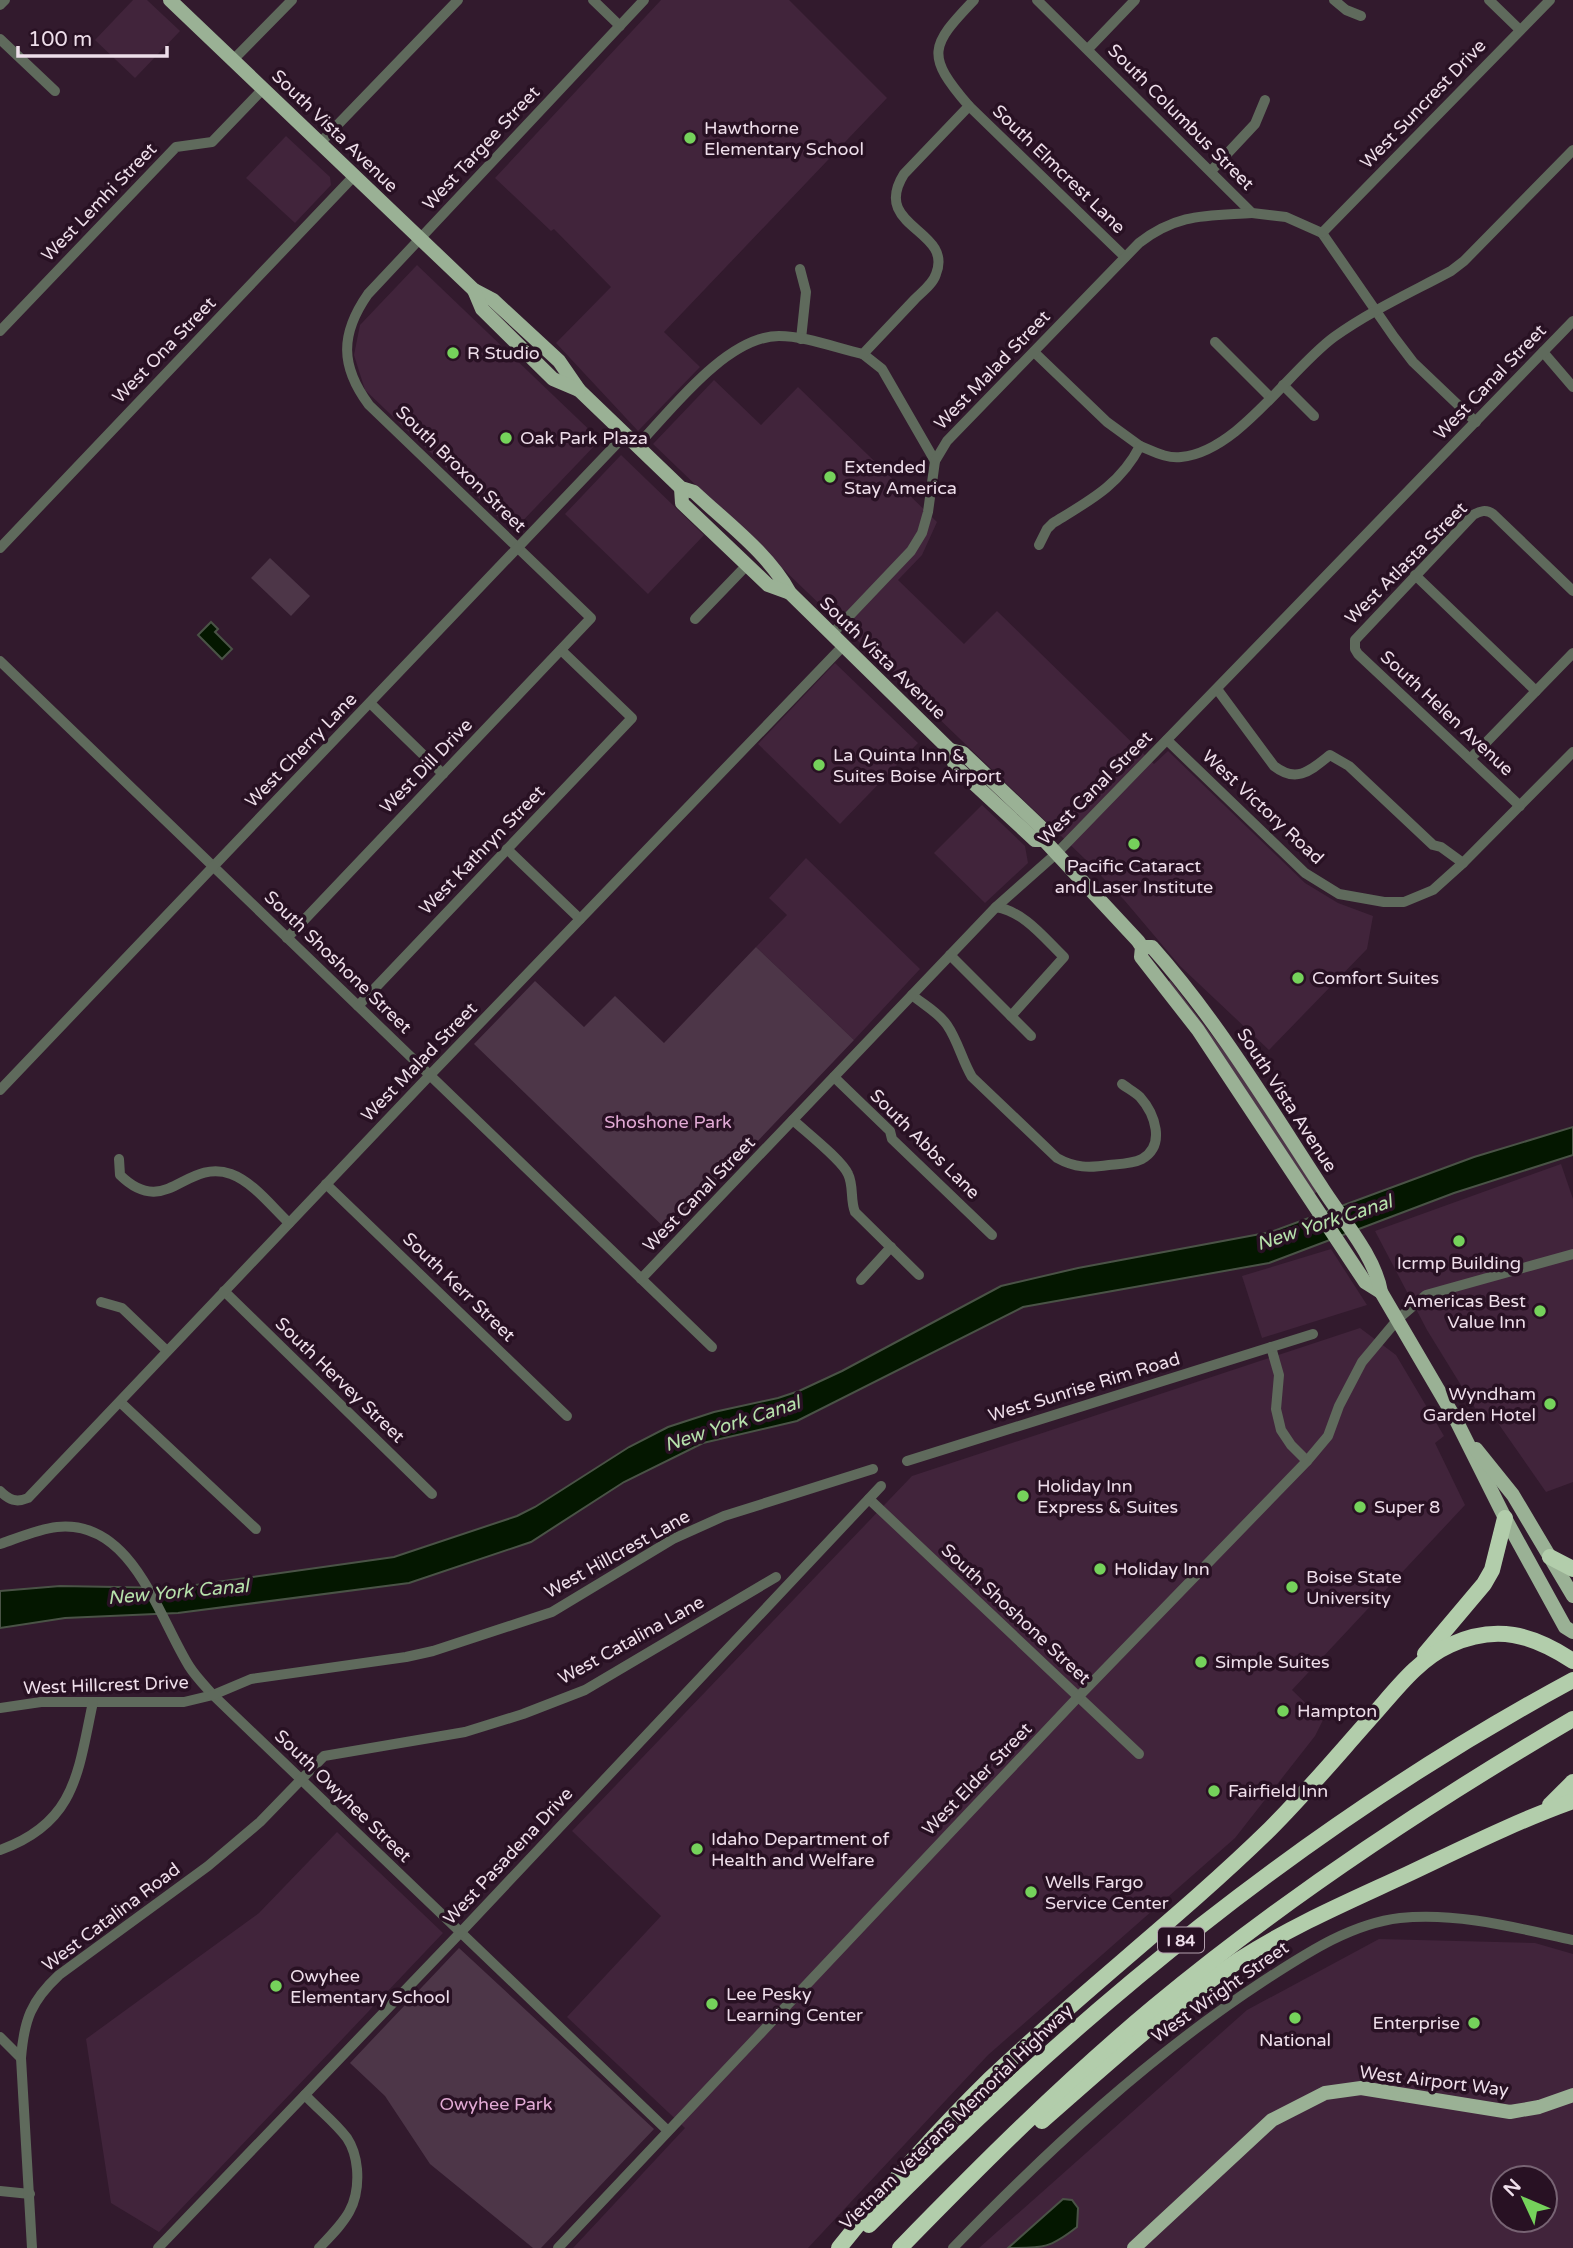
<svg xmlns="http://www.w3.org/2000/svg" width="1573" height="2248" viewBox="0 0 1573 2248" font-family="'Varela Round',sans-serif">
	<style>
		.built { fill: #41243b; fill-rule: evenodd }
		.green { fill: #4d3648 }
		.water { fill: #041700; stroke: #4a5346; stroke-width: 2 }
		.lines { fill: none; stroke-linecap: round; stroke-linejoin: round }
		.minor { stroke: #5f6a5c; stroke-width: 10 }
		.major { stroke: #9ab195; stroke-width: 14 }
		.highway { stroke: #b2cdab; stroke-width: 16 }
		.poi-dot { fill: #75d25b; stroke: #281123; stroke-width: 2.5 }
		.labels { text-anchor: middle; stroke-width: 7; stroke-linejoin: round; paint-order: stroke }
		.shield { fill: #281123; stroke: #b3a0ae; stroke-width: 2 }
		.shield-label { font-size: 16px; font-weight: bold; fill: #eedeea }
		.street-label { font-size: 18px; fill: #eedeea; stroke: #281123 }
		.poi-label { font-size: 18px; fill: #eedeea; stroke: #281123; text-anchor: start }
		.park-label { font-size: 18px; fill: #e2aad5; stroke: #281123 }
		.water-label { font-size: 19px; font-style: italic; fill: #b6e1ab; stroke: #281123 }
	</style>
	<rect width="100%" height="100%" fill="#321a2d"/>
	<!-- built -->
	<g class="built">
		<polygon points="133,0 147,0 180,31 135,78 95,40"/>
		<polygon points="661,0 789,0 887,98 664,332 700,367 638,431 556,343 611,287 554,229 551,231 495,178"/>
		<polygon points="286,136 330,177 331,185 295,223 246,178"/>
		<polygon points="417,265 600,440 513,531 365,390 354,355 360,325"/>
		<polygon points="714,380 761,425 798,387 937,522 922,555 898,580 964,644 997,611 1154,764 1168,751 1305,883 1338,903 1373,916 1367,949 1269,1050 1180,966 1125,901 1085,859 653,444"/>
		<polygon points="621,455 704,535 648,594 565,514"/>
		<polygon points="835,663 918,743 840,824 758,744"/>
		<polygon points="982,805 1025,846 1028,863 985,903 934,853"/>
		<polygon points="806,858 920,969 854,1040 756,947 787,915 769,898"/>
		<polygon points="1561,1164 1573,1199 1573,1482 1546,1492 1493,1416 1483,1421 1427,1330 1375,1231"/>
		<polygon points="1331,1249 1367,1305 1262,1338 1242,1276"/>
		<polygon points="1360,1328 1396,1355 1444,1436 1435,1443 1465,1505 1292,1690 1323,1720 1315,1736 1235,1838 988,2055 808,2248 573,2248 685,2128 567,2017 661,1916 572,1831 912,1476"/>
		<polygon points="337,1832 443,1933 159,2232 111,2203 86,2039 259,1913"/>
		<path d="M1379 1939 1535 1943 1573 1954V2248H979L1247 2010ZM1503 2178H1545V2220H1503Z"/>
	</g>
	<!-- green -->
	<g class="green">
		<polygon points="270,558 310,596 291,616 251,578"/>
		<polygon points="756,947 854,1040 670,1233 474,1044 535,981 584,1027 615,996 664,1043"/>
		<polygon points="1170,980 1240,1072 1317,1192 1313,1194 1168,983"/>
		<polygon points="459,1948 654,2129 541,2248 533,2248 430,2164 385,2096 350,2063"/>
	</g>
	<!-- water -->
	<g class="water">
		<polygon points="211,622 218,629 215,632 232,649 222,659 198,635"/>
		<polygon points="1573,1127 1573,1155 1454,1193 1269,1263 1023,1307 797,1421 703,1443 624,1482 531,1542 409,1583 178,1613 65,1618 0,1628 0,1591 60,1586 174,1588 394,1557 517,1516 535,1507 629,1447 668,1427 714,1412 778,1398 799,1391 842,1371 1001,1286 1078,1268 1271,1232 1474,1157"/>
		<path d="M1063 2199 1072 2200 1078 2208 1077 2227C1050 2248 1045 2248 1008 2248Z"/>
	</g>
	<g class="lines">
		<!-- minor -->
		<g class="minor">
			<polyline points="593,0 620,26"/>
			<polyline points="1037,0 1252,213 1286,217 1322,233 1394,337 1413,362 1476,422"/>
			<polyline points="1334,0 1346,10 1361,16"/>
			<polyline points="1489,0 1520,30"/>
			<polyline points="0,5 5,0"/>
			<polyline points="0,39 55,91"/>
			<polyline points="1088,49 1135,0"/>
			<polyline points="233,60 292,0"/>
			<polyline points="969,106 1125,257"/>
			<polyline points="320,143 458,0"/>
			<polyline points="1211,171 1255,124 1265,100"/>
			<polyline points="1322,233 1550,0"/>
			<polyline points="800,269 806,292 801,339"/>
			<polyline points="0,331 176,147 212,142 263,89"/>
			<polyline points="1215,342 1270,397"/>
			<polyline points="1034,352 1107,422 1140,446"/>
			<polyline points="1543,352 1573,387"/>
			<polyline points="863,354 882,369 935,461"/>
			<polyline points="1283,385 1314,416"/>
			<path d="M637 446C671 410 727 336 779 336 806 336 836 348 863 354 880 336 898 317 915 299 922 292 933 284 936 274 954 229 870 228 904 174L969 106C925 55 930 46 974 0"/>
			<path d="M1039 545 1047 529 1053 523C1089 501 1120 485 1140 446 1153 451 1167 459 1181 457 1238 452 1289 370 1334 337 1370 311 1412 292 1451 271L1464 261 1573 150"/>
			<polyline points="0,548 354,176"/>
			<polyline points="1415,575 1536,691"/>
			<polyline points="695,619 747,565"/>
			<path d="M832 634 911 551 922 533 928 512 935 461 947 441 1139 243C1178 213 1206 216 1252 213"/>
			<polyline points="0,661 712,1347"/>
			<path d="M1217 689 1274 766C1297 784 1311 770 1330 755L1349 766 1433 845 1441 847 1463 863"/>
			<polyline points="370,703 443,774"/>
			<polyline points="1167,740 1305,873 1339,894 1384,902 1404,902 1433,890 1463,863 1573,752"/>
			<polyline points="1470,759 1573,653"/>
			<path d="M1520 806 1358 654 1355 649V640L1473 515C1480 511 1486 509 1493 514L1573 591"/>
			<polyline points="507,849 580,919"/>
			<path d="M996 907C1025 912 1044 938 1064 957L1011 1016"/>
			<path d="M287 938 591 618 369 405C340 366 340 334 368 294L644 0"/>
			<polyline points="950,955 1031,1036"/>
			<path d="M912 995C924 1005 938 1012 947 1025 958 1041 962 1060 972 1077L1057 1158C1075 1168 1089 1168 1109 1165 1120 1164 1132 1164 1142 1159 1166 1145 1155 1114 1140 1097 1135 1092 1127 1088 1122 1084"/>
			<polyline points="358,1006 632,718 561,650"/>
			<polyline points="834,1077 890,1131 892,1139 992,1235"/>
			<polyline points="0,1090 626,434"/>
			<path d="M793 1120C806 1132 842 1160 848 1174 854 1186 850 1200 855 1212L919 1275"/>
			<path d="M119 1159 120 1175C166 1220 185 1158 231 1174 253 1182 272 1207 289 1223"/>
			<polyline points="326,1184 567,1416"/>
			<polyline points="641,1279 996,907 1057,853 1573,321"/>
			<polyline points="861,1280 891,1247"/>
			<polyline points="224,1291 432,1494"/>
			<polyline points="101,1302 122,1308 167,1351"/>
			<polyline points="1271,1347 1279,1375 1276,1409 1281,1430 1291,1445 1307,1461"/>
			<polyline points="120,1402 256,1529"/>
			<polyline points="907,1461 1313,1334"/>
			<path d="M0 1491C9 1500 16 1503 28 1498L430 1075 844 645"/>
			<polyline points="869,1499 1139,1754"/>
			<path d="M0 1544C18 1538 38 1529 57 1527 132 1519 158 1616 189 1666 196 1677 205 1686 213 1695L667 2130"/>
			<polyline points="0,1708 41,1702 184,1702 213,1695 251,1679 406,1657 433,1651 552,1612 673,1539 724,1516 873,1469"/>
			<path d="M0 1850C76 1823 78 1772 93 1702"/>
			<polyline points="0,2037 21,2058"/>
			<path d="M305 2095C318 2109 335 2122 347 2138 353 2147 356 2158 357 2169 360 2207 344 2222 319 2248"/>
			<polyline points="0,2191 30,2194"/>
			<path d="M32 2248 21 2058C24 2020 31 2001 59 1975L208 1866 260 1822 324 1756 465 1732 523 1714 585 1690 776 1577"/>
			<polyline points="158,2248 460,1933 881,1486"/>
			<polyline points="558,2248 1079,1696 1307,1461 1328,1436 1339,1406 1362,1362 1398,1319 1426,1295 1573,1254"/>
			<path d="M953 2248C1048 2150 1148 2057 1262 1982 1304 1955 1349 1924 1400 1918 1458 1912 1517 1928 1573 1940"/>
		</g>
		<!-- major -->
		<g class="major">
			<path d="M170 0 474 290 493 300 559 361 579 390 681 488 694 492C727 523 768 553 790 593L950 750 955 766 1035 840H1044"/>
			<polyline points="474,290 482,309 553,379 579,390"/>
			<polyline points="681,488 682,503 768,585 790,593"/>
			<polyline points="950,750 963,753 1044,830 1044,840 1138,941 1142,947 1141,957 1198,1030 1365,1282 1381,1292"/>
			<path d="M1142 947H1152C1217 1020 1268 1105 1321 1186 1341 1218 1375 1256 1381 1292L1456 1420 1505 1518 1565 1627 1573 1632"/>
			<polyline points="1476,1449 1513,1495 1573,1596"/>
			<polyline points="1134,2248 1272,2120 1325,2093 1361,2088 1510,2112 1539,2107 1573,2095"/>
		</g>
		<!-- highway -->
		<g class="highway">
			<polyline points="1550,1557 1573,1569"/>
			<polyline points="1425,1654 1484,1584 1492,1570 1505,1518"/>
			<polyline points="1550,1805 1573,1782"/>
			<path d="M1042 2121C1105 2066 1169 2007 1239 1960 1293 1925 1350 1901 1408 1874 1463 1848 1517 1821 1573 1801"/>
			<path d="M869 2225C1080 2011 1308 1823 1573 1680"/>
			<path d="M839 2248C886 2189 936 2132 990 2079 1080 1993 1180 1917 1270 1829 1307 1792 1341 1751 1376 1712 1397 1688 1419 1659 1450 1645 1496 1624 1532 1634 1573 1661"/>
			<path d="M900 2248C981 2165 1064 2082 1154 2007 1285 1898 1426 1805 1573 1719"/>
		</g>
	</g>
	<!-- markers -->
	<g class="poi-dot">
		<circle cx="690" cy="138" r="7"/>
		<circle cx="453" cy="353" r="7"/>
		<circle cx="506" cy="438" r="7"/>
		<circle cx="830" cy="477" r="7"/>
		<circle cx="819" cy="765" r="7"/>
		<circle cx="1134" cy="844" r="7"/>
		<circle cx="1298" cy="978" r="7"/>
		<circle cx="1459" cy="1241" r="7"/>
		<circle cx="1540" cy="1311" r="7"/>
		<circle cx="1550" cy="1404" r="7"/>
		<circle cx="1023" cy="1496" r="7"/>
		<circle cx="1360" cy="1507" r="7"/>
		<circle cx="1100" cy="1569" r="7"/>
		<circle cx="1292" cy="1587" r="7"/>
		<circle cx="1201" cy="1662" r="7"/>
		<circle cx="1283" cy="1711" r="7"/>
		<circle cx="1214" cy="1791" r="7"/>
		<circle cx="697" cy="1849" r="7"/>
		<circle cx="1031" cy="1892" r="7"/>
		<circle cx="276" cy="1986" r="7"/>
		<circle cx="712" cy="2004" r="7"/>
		<circle cx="1295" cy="2018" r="7"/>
		<circle cx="1474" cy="2023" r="7"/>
	</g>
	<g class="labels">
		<!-- shield labels -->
		<rect class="shield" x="1158" y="1927.5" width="46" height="25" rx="5"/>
		<g class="shield-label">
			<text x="1181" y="1946">I 84</text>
		</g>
		<!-- street labels -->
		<g class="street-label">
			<text transform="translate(1423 104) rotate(-46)" y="6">West Suncrest Drive</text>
			<text transform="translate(1181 117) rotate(45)" y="6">South Columbus Street</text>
			<text transform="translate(335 131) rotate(44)" y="6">South Vista Avenue</text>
			<text transform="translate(481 148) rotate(-47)" y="6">West Targee Street</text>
			<text transform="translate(1059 169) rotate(44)" y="6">South Elmcrest Lane</text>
			<text transform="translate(99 202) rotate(-46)" y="6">West Lemhi Street</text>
			<text transform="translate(164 350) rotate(-46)" y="6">West Ona Street</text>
			<text transform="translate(992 370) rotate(-46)" y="6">West Malad Street</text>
			<text transform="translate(1490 382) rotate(-46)" y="6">West Canal Street</text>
			<text transform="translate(461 469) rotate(44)" y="6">South Broxon Street</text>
			<text transform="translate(1406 563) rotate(-45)" y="6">West Atlasta Street</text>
			<text transform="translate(883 658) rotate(44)" y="6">South Vista Avenue</text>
			<text transform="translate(1447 713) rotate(43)" y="6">South Helen Avenue</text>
			<text transform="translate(301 750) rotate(-46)" y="6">West Cherry Lane</text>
			<text transform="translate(426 766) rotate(-46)" y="6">West Dill Drive</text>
			<text transform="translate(1095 788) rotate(-45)" y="6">West Canal Street</text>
			<text transform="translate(1263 807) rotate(43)" y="6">West Victory Road</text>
			<text transform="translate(482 850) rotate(-46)" y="6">West Kathryn Street</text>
			<text transform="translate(338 962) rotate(44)" y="6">South Shoshone Street</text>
			<text transform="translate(419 1062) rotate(-46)" y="6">West Malad Street</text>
			<text transform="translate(1287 1100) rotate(57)" y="6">South Vista Avenue</text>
			<text transform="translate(925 1144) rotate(45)" y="6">South Abbs Lane</text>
			<text transform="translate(699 1194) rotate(-46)" y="6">West Canal Street</text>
			<text transform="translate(459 1287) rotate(44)" y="6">South Kerr Street</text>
			<text transform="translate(340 1380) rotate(44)" y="6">South Hervey Street</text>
			<text transform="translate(1084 1387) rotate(-17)" y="6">West Sunrise Rim Road</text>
			<text transform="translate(617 1554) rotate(-29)" y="6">West Hillcrest Lane</text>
			<text transform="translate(1016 1614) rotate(43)" y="6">South Shoshone Street</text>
			<text transform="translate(631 1640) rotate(-29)" y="6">West Catalina Lane</text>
			<text transform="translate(106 1685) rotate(-2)" y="6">West Hillcrest Drive</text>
			<text transform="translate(977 1779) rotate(-46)" y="6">West Elder Street</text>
			<text transform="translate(343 1796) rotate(44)" y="6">South Owyhee Street</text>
			<text transform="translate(508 1856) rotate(-47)" y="6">West Pasadena Drive</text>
			<text transform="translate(111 1917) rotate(-37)" y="6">West Catalina Road</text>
			<text transform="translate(1220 1992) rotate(-35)" y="6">West Wright Street</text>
			<text transform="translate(1434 2081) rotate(7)" y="6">West Airport Way</text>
			<text transform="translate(956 2117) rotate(-44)" y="6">Vietnam Veterans Memorial Highway</text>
		</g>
		<!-- poi labels -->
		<g class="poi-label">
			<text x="704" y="134">Hawthorne<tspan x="704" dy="21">Elementary School</tspan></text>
			<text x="467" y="359">R Studio</text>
			<text x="520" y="444">Oak Park Plaza</text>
			<text x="844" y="473">Extended<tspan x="844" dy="21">Stay America</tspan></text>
			<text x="833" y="761">La Quinta Inn &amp;<tspan x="833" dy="21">Suites Boise Airport</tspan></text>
			<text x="1134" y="872" text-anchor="middle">Pacific Cataract<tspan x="1134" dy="21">and Laser Institute</tspan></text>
			<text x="1312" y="984">Comfort Suites</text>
			<text x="1459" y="1269" text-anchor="middle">Icrmp Building</text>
			<text x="1526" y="1307" text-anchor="end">Americas Best<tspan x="1526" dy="21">Value Inn</tspan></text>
			<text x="1536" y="1400" text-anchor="end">Wyndham<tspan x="1536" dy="21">Garden Hotel</tspan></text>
			<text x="1037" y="1492">Holiday Inn<tspan x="1037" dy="21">Express &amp; Suites</tspan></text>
			<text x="1374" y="1513">Super 8</text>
			<text x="1114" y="1575">Holiday Inn</text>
			<text x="1306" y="1583">Boise State<tspan x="1306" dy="21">University</tspan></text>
			<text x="1215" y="1668">Simple Suites</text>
			<text x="1297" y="1717">Hampton</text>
			<text x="1228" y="1797">Fairfield Inn</text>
			<text x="711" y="1845">Idaho Department of<tspan x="711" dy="21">Health and Welfare</tspan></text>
			<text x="1045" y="1888">Wells Fargo<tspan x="1045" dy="21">Service Center</tspan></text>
			<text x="290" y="1982">Owyhee<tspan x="290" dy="21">Elementary School</tspan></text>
			<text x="726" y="2000">Lee Pesky<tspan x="726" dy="21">Learning Center</tspan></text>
			<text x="1460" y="2029" text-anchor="end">Enterprise</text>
			<text x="1295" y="2046" text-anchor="middle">National</text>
		</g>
		<!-- park labels -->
		<g class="park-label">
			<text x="668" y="1128">Shoshone Park</text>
			<text x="496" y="2110">Owyhee Park</text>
		</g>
		<!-- water labels -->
		<g class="water-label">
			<text transform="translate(1324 1222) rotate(-18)" y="7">New York Canal</text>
			<text transform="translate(732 1423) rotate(-18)" y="7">New York Canal</text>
			<text transform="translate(178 1591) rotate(-5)" y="7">New York Canal</text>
		</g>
	</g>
	<!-- north arrow -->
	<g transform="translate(1524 2199) rotate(314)"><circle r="33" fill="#281123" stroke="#776373" stroke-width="2"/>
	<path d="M0-5L12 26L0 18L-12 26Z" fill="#75d25b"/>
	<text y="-10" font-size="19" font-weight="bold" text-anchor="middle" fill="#eedeea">N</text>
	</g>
	<!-- scale -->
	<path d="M18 46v10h149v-10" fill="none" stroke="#eedeea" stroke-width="3.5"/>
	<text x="28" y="46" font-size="21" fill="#eedeea" stroke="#281123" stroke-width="5" paint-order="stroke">100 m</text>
</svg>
